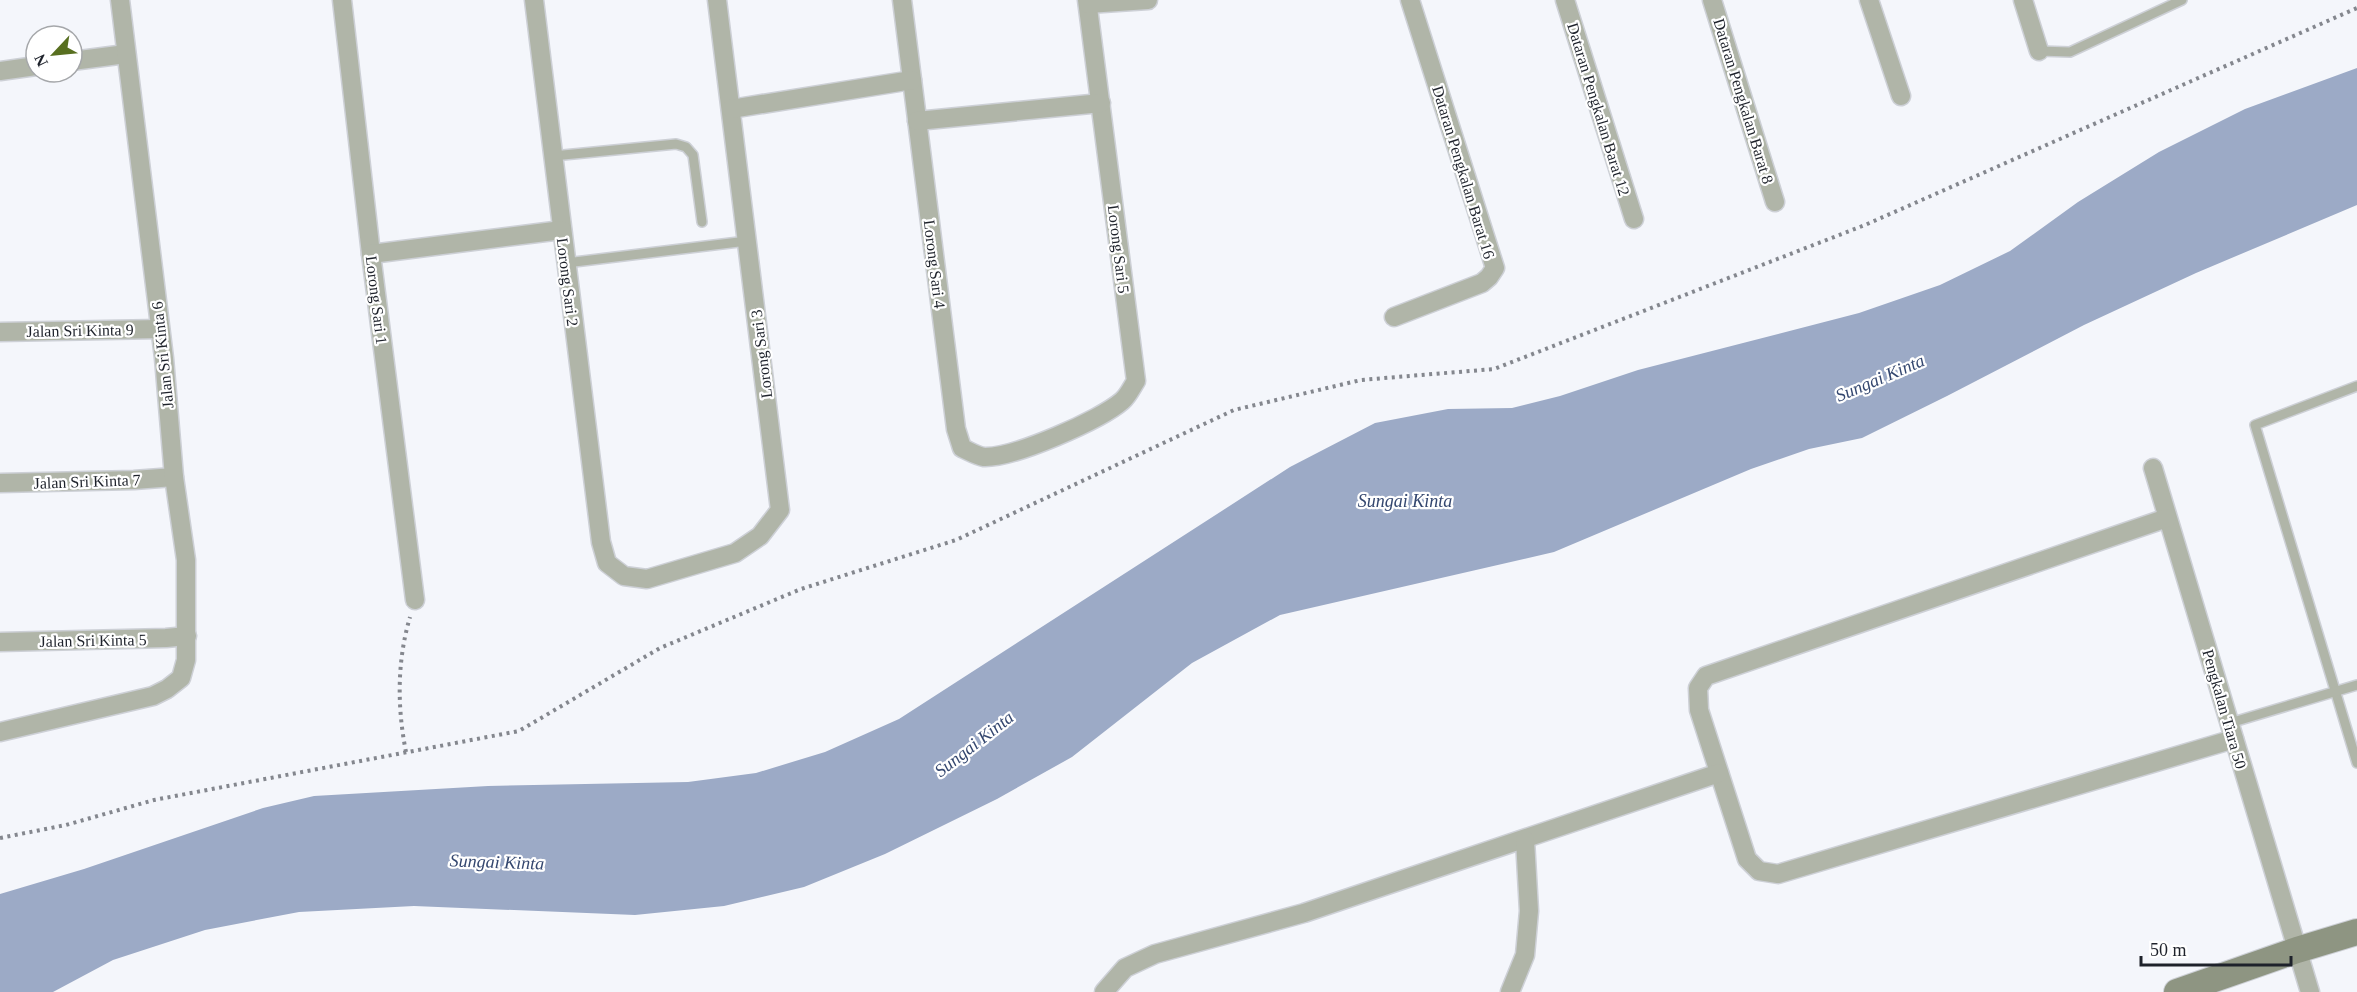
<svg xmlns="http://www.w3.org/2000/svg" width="2357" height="992" viewBox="0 0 2357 992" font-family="'Times New Roman',serif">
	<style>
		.water { fill: #9caac6 }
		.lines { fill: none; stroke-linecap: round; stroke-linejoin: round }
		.lane-casing { stroke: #cdd0d6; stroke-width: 12 }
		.street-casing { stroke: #cdd0d6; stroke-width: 21 }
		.secondary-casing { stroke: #cdd0d6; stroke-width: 28 }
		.path { stroke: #84878e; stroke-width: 4; stroke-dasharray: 3 4.5; stroke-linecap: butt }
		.lane { stroke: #b0b5a8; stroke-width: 9 }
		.street { stroke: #b0b5a8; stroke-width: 18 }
		.secondary { stroke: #8e9582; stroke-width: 26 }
		.labels { text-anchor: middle; stroke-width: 4.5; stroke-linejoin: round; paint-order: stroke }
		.street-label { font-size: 16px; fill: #1e222b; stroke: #fff }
		.water-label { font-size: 18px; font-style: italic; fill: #34476f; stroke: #fff }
	</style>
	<rect width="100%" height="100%" fill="#f4f6fb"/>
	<!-- water -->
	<polygon class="water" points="2357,68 2357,205 2196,273 2084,325 1947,396 1862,438 1809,449 1751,469 1554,552 1280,615 1192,663 1072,757 997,799 885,854 804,887 724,906 635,915 414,906 299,912 205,930 113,960 53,992 0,992 0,894 84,869 263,808 314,796 488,786 688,782 756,773 825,752 899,719 1290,467 1375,423 1448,409 1512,408 1560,396 1638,370 1859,313 1940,285 2010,251 2078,202 2159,152 2245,109"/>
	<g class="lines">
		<!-- lane casing -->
		<g class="lane-casing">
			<g id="lane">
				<polyline points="2039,51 2070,52 2182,0"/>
				<polyline points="553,156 676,144 686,147 693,155 702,222"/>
				<polyline points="566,263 747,241"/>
				<polyline points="2357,386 2255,425 2357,763"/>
				<polyline points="2230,723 2357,685"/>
			</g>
		</g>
		<!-- street casing -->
		<g class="street-casing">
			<g id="street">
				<polyline points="342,0 371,254 415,600"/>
				<polyline points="534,0 601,542 607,563 624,576 647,579 735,553 760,536 780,510 717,0"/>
				<path d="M902 0 956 429 962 448C969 451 977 456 984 457 1014 458 1100 420 1122 401 1128 396 1132 387 1136 381L1087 0"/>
				<polyline points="1565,0 1634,219"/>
				<polyline points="1712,0 1775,202"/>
				<polyline points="1869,0 1901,96"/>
				<polyline points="2023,0 2039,51"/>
				<polyline points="1088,4 1148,0"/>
				<polyline points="72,61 126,54"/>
				<polyline points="0,71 36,66"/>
				<polyline points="731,109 912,80"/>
				<polyline points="917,121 1101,103"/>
				<polyline points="371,254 562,230"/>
				<polyline points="1394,317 1482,283 1489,277 1495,268 1410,0"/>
				<polyline points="0,332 159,329"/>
				<polyline points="2153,468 2310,992"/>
				<polyline points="0,483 134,480 174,477"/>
				<polyline points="2167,518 1706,676 1698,688 1699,710 1747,859 1759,871 1778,874 2234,739"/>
				<polyline points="0,642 166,638 187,636"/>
				<polyline points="0,732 153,696 167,689 181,678 186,660 186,560 174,477 164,358 120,0"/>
				<polyline points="1104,992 1125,968 1155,954 1304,913 1719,773"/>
				<polyline points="1510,992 1525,955 1529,911 1525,840"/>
			</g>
		</g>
		<!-- secondary casing -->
		<g class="secondary-casing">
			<polyline id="secondary" points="2177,992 2297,950 2357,932"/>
		</g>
		<!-- path -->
		<g class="path">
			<path d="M406 752C397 707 397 661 410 617"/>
			<polyline points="0,838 66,825 154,800 519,731 660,648 801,589 956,540 1234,410 1361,380 1494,369 1865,225 2357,8"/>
		</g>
		<!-- lane -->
		<use href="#lane" class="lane"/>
		<!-- street -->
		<use href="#street" class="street"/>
		<!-- secondary -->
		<use href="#secondary" class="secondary"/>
	</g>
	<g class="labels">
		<!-- street labels -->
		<g class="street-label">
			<text transform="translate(1744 101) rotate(73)" y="6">Dataran Pengkalan Barat 8</text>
			<text transform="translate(1599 109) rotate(73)" y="6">Dataran Pengkalan Barat 12</text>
			<text transform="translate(1464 172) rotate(73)" y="6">Dataran Pengkalan Barat 16</text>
			<text transform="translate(1119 249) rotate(83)" y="6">Lorong Sari 5</text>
			<text transform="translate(935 264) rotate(83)" y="6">Lorong Sari 4</text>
			<text transform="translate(568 282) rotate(83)" y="6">Lorong Sari 2</text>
			<text transform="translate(377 300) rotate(83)" y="6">Lorong Sari 1</text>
			<text transform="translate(80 330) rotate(-1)" y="6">Jalan Sri Kinta 9</text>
			<text transform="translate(761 354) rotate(-97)" y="6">Lorong Sari 3</text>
			<text transform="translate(162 355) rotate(-96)" y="6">Jalan Sri Kinta 6</text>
			<text transform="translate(87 481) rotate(-2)" y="6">Jalan Sri Kinta 7</text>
			<text transform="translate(93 640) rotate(-1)" y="6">Jalan Sri Kinta 5</text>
			<text transform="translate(2225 709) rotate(74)" y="6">Pengkalan Tiara 50</text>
		</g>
		<!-- water labels -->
		<g class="water-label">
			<text transform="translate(1880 378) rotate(-23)" y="6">Sungai Kinta</text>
			<text x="1405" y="507">Sungai Kinta</text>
			<text transform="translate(974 744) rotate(-38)" y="6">Sungai Kinta</text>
			<text transform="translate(497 862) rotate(2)" y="6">Sungai Kinta</text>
		</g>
	</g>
	<!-- north arrow -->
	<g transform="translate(54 54) rotate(244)"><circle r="28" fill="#ffffff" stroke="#a5a7aa" stroke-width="1.5"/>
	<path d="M0-4.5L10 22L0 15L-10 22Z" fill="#586f20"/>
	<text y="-9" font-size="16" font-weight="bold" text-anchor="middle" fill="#1e222b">N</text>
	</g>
	<!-- scale -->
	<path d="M2141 956v9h150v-9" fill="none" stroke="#1e222b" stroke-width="3"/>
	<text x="2150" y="956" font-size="18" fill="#1e222b" stroke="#ffffff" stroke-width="4.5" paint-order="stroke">50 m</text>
</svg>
